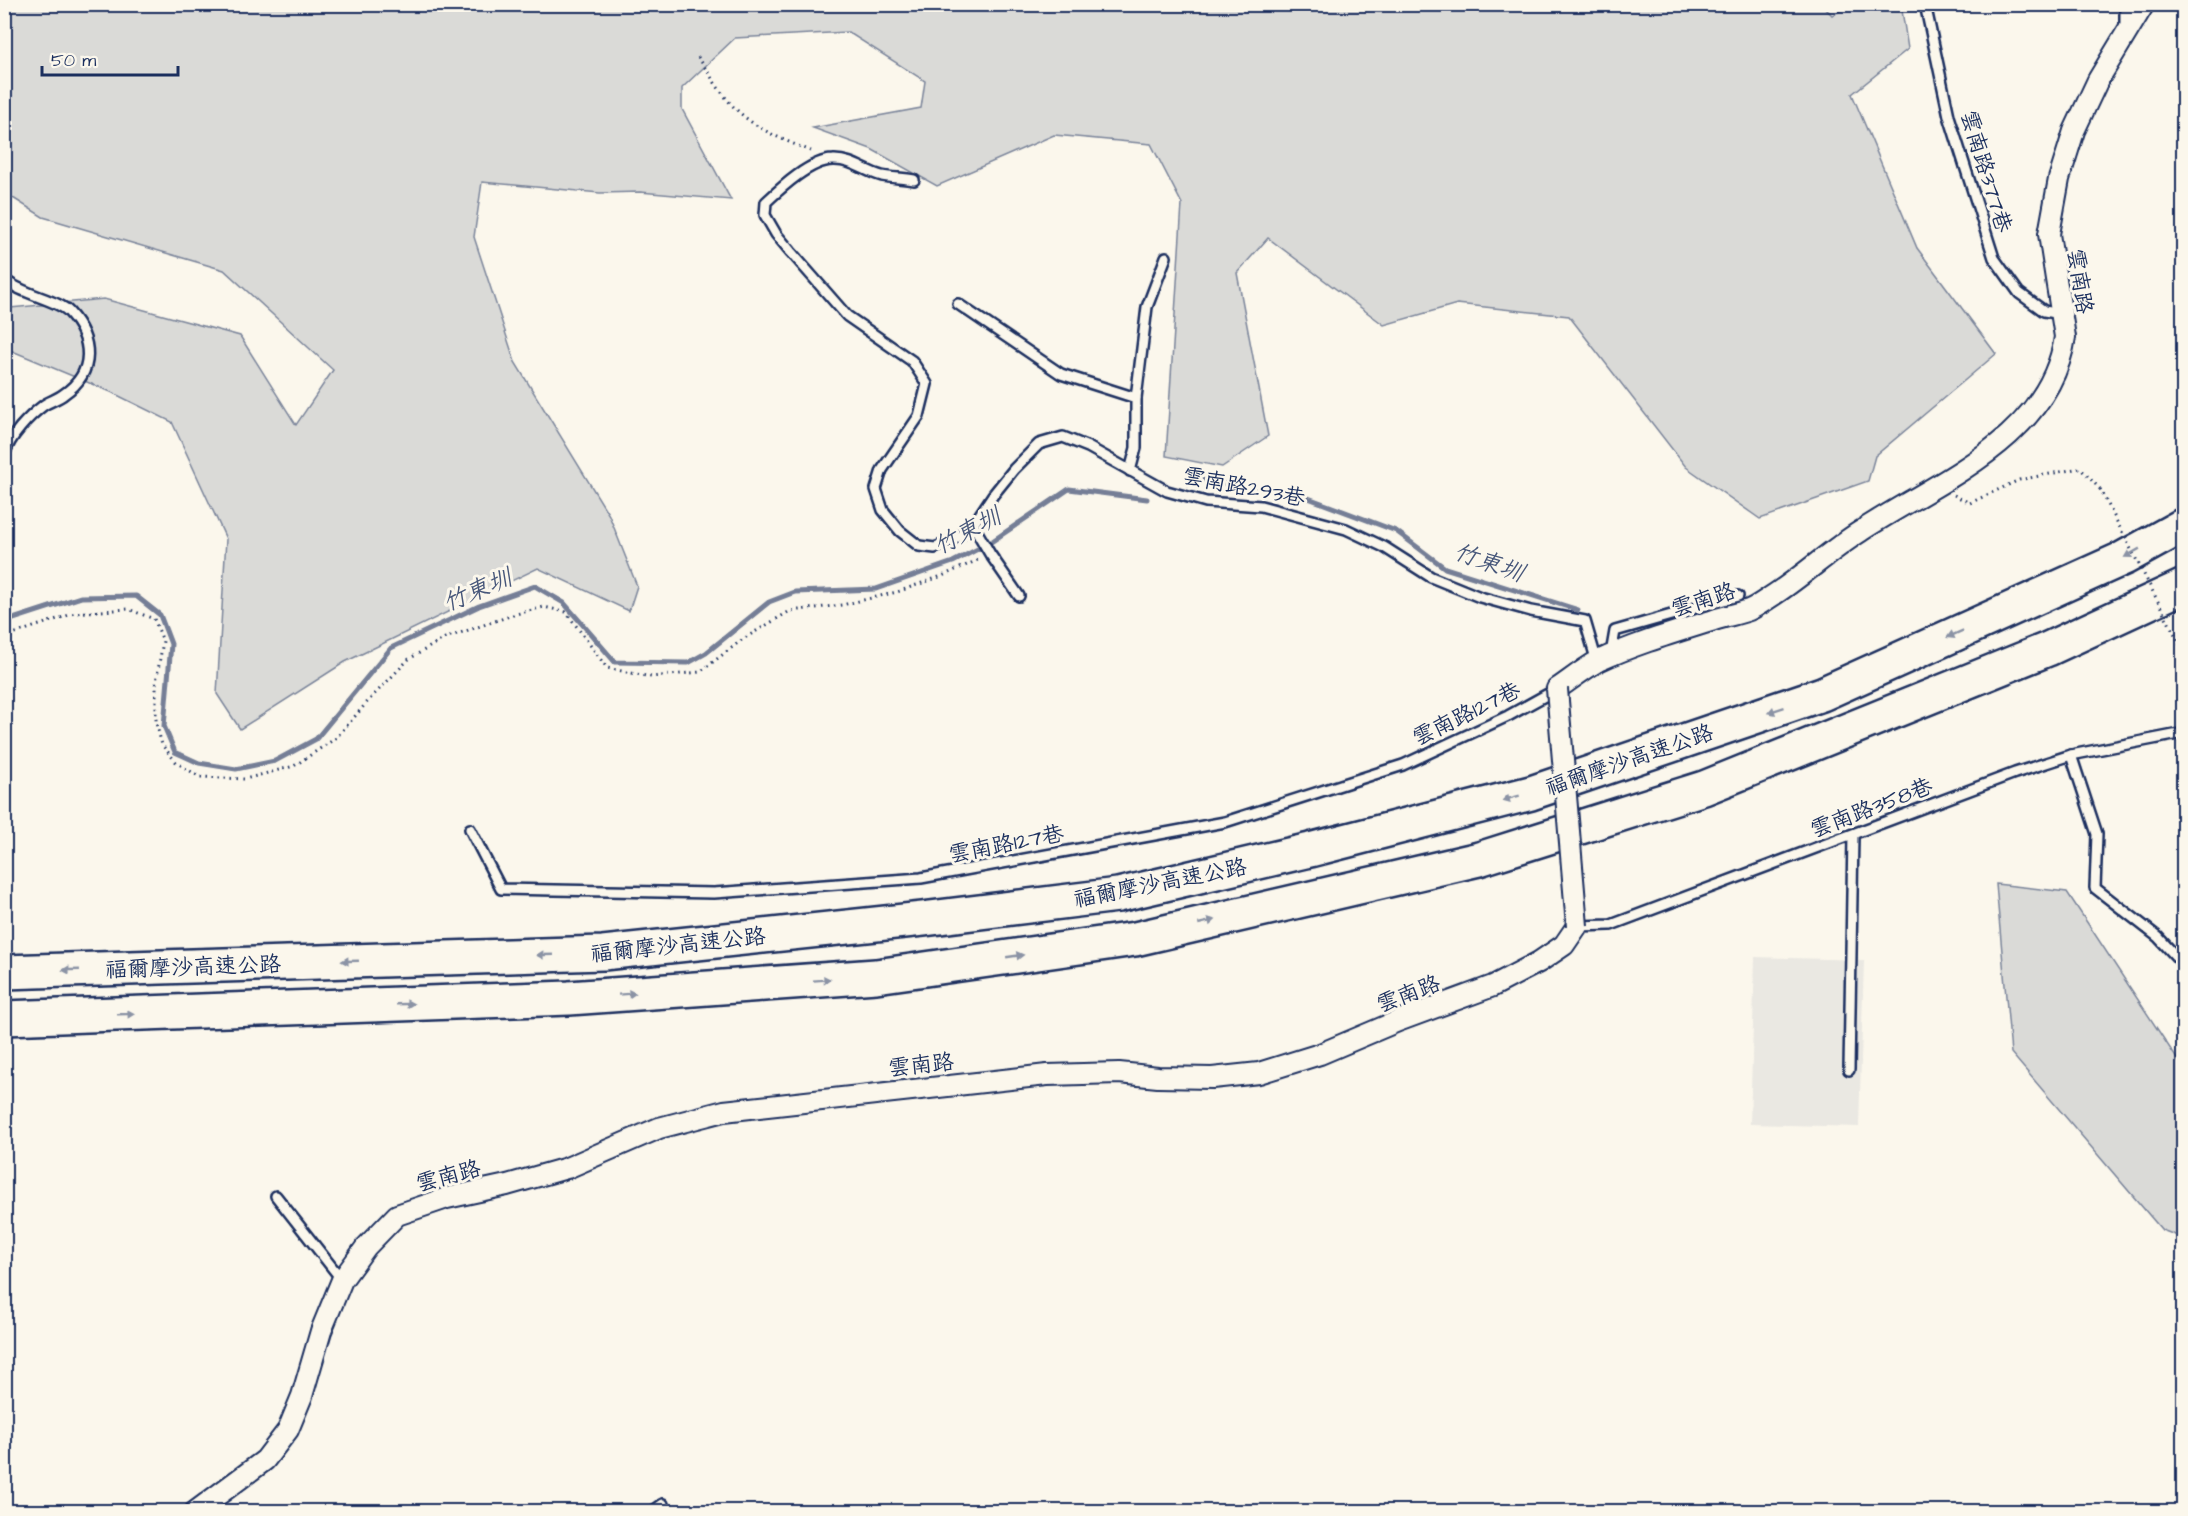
<svg xmlns="http://www.w3.org/2000/svg" width="2188" height="1516" viewBox="0 0 2188 1516" font-family="'Architects Daughter','LXGW WenKai TC',sans-serif">
	<style>
		.built { fill: #eae8e2 }
		.green { fill: #dadad7; stroke: #7a849a; stroke-width: 1.5 }
		.lines { fill: none; stroke-linecap: round; stroke-linejoin: round }
		.stream { stroke: #747e96; stroke-width: 5 }
		.lane-casing { stroke: #1b2f5e; stroke-width: 14 }
		.street-casing { stroke: #1b2f5e; stroke-width: 24 }
		.highway-casing { stroke: #1b2f5e; stroke-width: 38 }
		.path { stroke: #1b2f5e; stroke-width: 3; stroke-dasharray: 1.5 4.5; stroke-linecap: butt }
		.lane { stroke: #fbf7ec; stroke-width: 9 }
		.street { stroke: #fbf7ec; stroke-width: 20 }
		.highway { stroke: #fbf7ec; stroke-width: 33 }
		.street-bridge-casing { stroke: #1b2f5e; stroke-width: 24; stroke-linecap: butt }
		.path-bridge { stroke: #1b2f5e; stroke-width: 3; stroke-dasharray: 1.5 4.5; stroke-linecap: butt }
		.street-bridge { stroke: #fbf7ec; stroke-width: 20 }
		.oneway { fill: #8b93a5 }
		.labels { text-anchor: middle; stroke-width: 6; stroke-linejoin: round; paint-order: stroke }
		.street-label { font-size: 22px; fill: #1b2f5e; stroke: #fbf7ec }
		.water-label { font-size: 24px; font-style: italic; fill: #47577a; stroke: #fbf7ec }
	</style>
	<rect width="100%" height="100%" fill="#fbf7ec"/>
	<filter id="ink" filterUnits="userSpaceOnUse"><feTurbulence type="fractalNoise" baseFrequency=".0167" numOctaves="2"/><feDisplacementMap in="SourceGraphic" scale="12" xChannelSelector="R" yChannelSelector="G"/><feConvolveMatrix kernelMatrix="1 2 1 2 8 2 1 2 1" color-interpolation-filters="sRGB"/></filter>
	<g filter="url(#ink)">
		<!-- built -->
		<polygon class="built" points="1755,957 1864,960 1859,1127 1750,1124"/>
		<!-- green -->
		<g class="green">
			<polygon points="1821,4 1832,15 1852,5 1901,4 1908,49 1852,94 1917,248 1996,354 1875,456 1868,481 1760,519 1686,467 1569,316 1457,304 1384,325 1268,238 1237,273 1268,436 1222,467 1166,456 1182,204 1151,144 1054,135 937,186 871,149 813,128 921,108 925,81 848,32 735,38 682,88 682,109 731,200 640,192 600,193 482,182 474,237 515,362 609,515 637,586 629,611 538,568 345,662 240,729 217,694 226,539 172,422 111,392 5,348 4,303 10,308 104,299 240,336 296,425 333,370 224,270 43,217 5,193 5,5"/>
			<polygon points="1996,884 2067,892 2183,1068 2183,1238 2162,1230 2011,1053"/>
		</g>
		<g class="lines">
			<!-- stream -->
			<g class="stream">
				<polyline points="1189,484 1201,480 1303,496 1396,531 1445,568 1578,610"/>
				<polyline points="7,621 81,597 136,596 160,615 171,644 164,726 175,752 199,763 236,769 275,761 316,739 391,648 479,606 535,586 564,603 615,662 688,663 706,653 769,602 795,592 876,589 953,562 991,542 1069,489 1147,499"/>
			</g>
			<!-- lane casing -->
			<g class="lane-casing">
				<g id="lane">
					<polyline points="1925,4 1949,116 1994,258 2019,293 2044,311 2062,314"/>
					<polyline points="2125,26 2125,4"/>
					<path d="M914 180C904 178 892 178 882 176 866 172 851 159 833 160 811 160 782 187 766 202L765 215 776 234 791 252 847 316 912 361 927 384 919 416 882 470 876 489 883 510 900 531 919 546 935 548 957 538 973 525"/>
					<path d="M4 279C20 294 59 300 69 312 93 339 96 372 64 394 58 399 50 401 44 405 28 417 10 436 4 455"/>
					<polyline points="958,304 1061,374 1136,398"/>
					<polyline points="1130,471 1136,448 1136,398 1147,307 1166,257"/>
					<polyline points="1019,596 990,554 973,525 993,495 1014,469 1039,444 1063,437 1088,447 1167,491 1206,502 1261,506 1346,529 1384,547 1431,577 1480,597 1531,611 1585,621 1597,662"/>
					<polyline points="1611,654 1615,631 1738,596"/>
					<polyline points="2071,755 2097,834 2095,888 2158,937 2184,965"/>
					<polyline points="470,829 501,889 714,893 921,878 1225,822 1403,765 1508,716 1557,689"/>
					<polyline points="1577,926 1611,925 2015,773 2071,755 2184,733"/>
					<polyline points="1849,1070 1853,835"/>
					<polyline points="276,1196 342,1280"/>
					<polyline points="652,1512 663,1504"/>
				</g>
			</g>
			<!-- street casing -->
			<g class="street-casing">
				<g id="street">
					<path d="M1557 689C1570 680 1584 669 1598 661 1635 644 1676 632 1714 620 1726 616 1738 614 1749 610 1756 607 1763 602 1769 598 1801 578 1829 551 1861 531 1937 481 2050 439 2065 337L2049 234 2059 179 2074 131 2098 80 2144 4"/>
					<polyline points="195,1512 265,1460 288,1430 302,1396 321,1331 342,1280 366,1247 397,1215 447,1198 507,1185 567,1168 659,1128 724,1111 1047,1075 1119,1073 1158,1077 1212,1078 1259,1073 1320,1054 1398,1021 1493,986 1539,962 1564,945 1577,926"/>
				</g>
			</g>
			<!-- highway casing -->
			<g class="highway-casing">
				<g id="highway">
					<polyline points="4,972 603,953 923,919 1118,895 1310,850 1531,793 1822,694 2124,558 2184,525"/>
					<polyline points="4,1018 569,998 876,976 1135,939 1479,859 1704,788 2048,649 2184,586"/>
				</g>
			</g>
			<!-- path -->
			<g class="path">
				<path d="M698 57C711 76 723 98 740 113 760 131 786 141 811 151"/>
				<polyline points="1954,495 1970,503 2019,480 2080,468 2100,489"/>
				<polyline points="4,637 75,613 128,609 154,619 163,641 156,682 156,723 162,745 177,763 200,777 245,779 294,766 336,738 370,699 409,659 445,638 516,614 544,607 566,612 607,668 651,677 700,672 743,639 790,611 842,605 897,592 942,576 978,560"/>
			</g>
			<!-- lane -->
			<use href="#lane" class="lane"/>
			<!-- street -->
			<use href="#street" class="street"/>
			<!-- highway -->
			<use href="#highway" class="highway"/>
			<!-- street-bridge casing -->
			<g class="street-bridge-casing">
				<polyline id="street-bridge" points="1557,689 1577,926"/>
			</g>
			<!-- path-bridge -->
			<polyline class="path-bridge" points="2100,489 2184,652"/>
			<!-- street-bridge -->
			<use href="#street-bridge" class="street-bridge"/>
		</g>
		<!-- one-way arrows -->
		<defs><path id="oneway-solid" d="M-6-.8H1V-3.2L6.5 0L1 3.2V.8H-6Z" transform="scale(1.5)"/></defs>
		<g class="oneway">
			<use href="#oneway-solid" transform="translate(2132 553) rotate(151)"/>
			<use href="#oneway-solid" transform="translate(1955 634) rotate(156)"/>
			<use href="#oneway-solid" transform="translate(1776 710) rotate(161)"/>
			<use href="#oneway-solid" transform="translate(1511 798) rotate(165)"/>
			<use href="#oneway-solid" transform="translate(1207 922) rotate(-13)"/>
			<use href="#oneway-solid" transform="translate(545 955) rotate(178)"/>
			<use href="#oneway-solid" transform="translate(1015 956) rotate(-8)"/>
			<use href="#oneway-solid" transform="translate(350 961) rotate(178)"/>
			<use href="#oneway-solid" transform="translate(71 970) rotate(178)"/>
			<use href="#oneway-solid" transform="translate(822 980) rotate(-4)"/>
			<use href="#oneway-solid" transform="translate(627 994) rotate(-4)"/>
			<use href="#oneway-solid" transform="translate(405 1004) rotate(-2)"/>
			<use href="#oneway-solid" transform="translate(126 1014) rotate(-2)"/>
		</g>
	</g>
	<g class="labels">
		<!-- street labels -->
		<g class="street-label">
			<text transform="translate(1987 171) rotate(73)" y="8">雲南路377巷</text>
			<text transform="translate(2081 281) rotate(81)" y="8">雲南路</text>
			<text transform="translate(1244 486) rotate(11)" y="8">雲南路293巷</text>
			<text transform="translate(1703 599) rotate(-18)" y="8">雲南路</text>
			<text transform="translate(1466 713) rotate(-26)" y="8">雲南路127巷</text>
			<text transform="translate(1629 759) rotate(-19)" y="8">福爾摩沙高速公路</text>
			<text transform="translate(1871 807) rotate(-21)" y="8">雲南路358巷</text>
			<text transform="translate(1006 843) rotate(-11)" y="8">雲南路127巷</text>
			<text transform="translate(1160 882) rotate(-11)" y="8">福爾摩沙高速公路</text>
			<text transform="translate(678 944) rotate(-6)" y="8">福爾摩沙高速公路</text>
			<text transform="translate(193 966) rotate(-2)" y="8">福爾摩沙高速公路</text>
			<text transform="translate(1408 993) rotate(-21)" y="8">雲南路</text>
			<text transform="translate(921 1064) rotate(-6)" y="8">雲南路</text>
			<text transform="translate(448 1175) rotate(-15)" y="8">雲南路</text>
		</g>
		<!-- water labels -->
		<g class="water-label">
			<text transform="translate(967 531) rotate(-28)" y="8">竹東圳</text>
			<text transform="translate(1489 562) rotate(19)" y="8">竹東圳</text>
			<text transform="translate(477 590) rotate(-23)" y="8">竹東圳</text>
		</g>
	</g>
	<!-- margin -->
	<rect width="2188" height="1516" fill="none" stroke="#fbf7ec" stroke-width="24"/>
	<rect x="12" y="12" width="2164" height="1492" fill="none" stroke="#1b2f5e" stroke-width="2" filter="url(#ink)"/>
	<!-- scale -->
	<path d="M42 66v9h136v-9" fill="none" stroke="#1b2f5e" stroke-width="3"/>
	<text x="51" y="66" font-size="18" fill="#1b2f5e" stroke="#fbf7ec" stroke-width="4.5" paint-order="stroke">50 m</text>
</svg>
